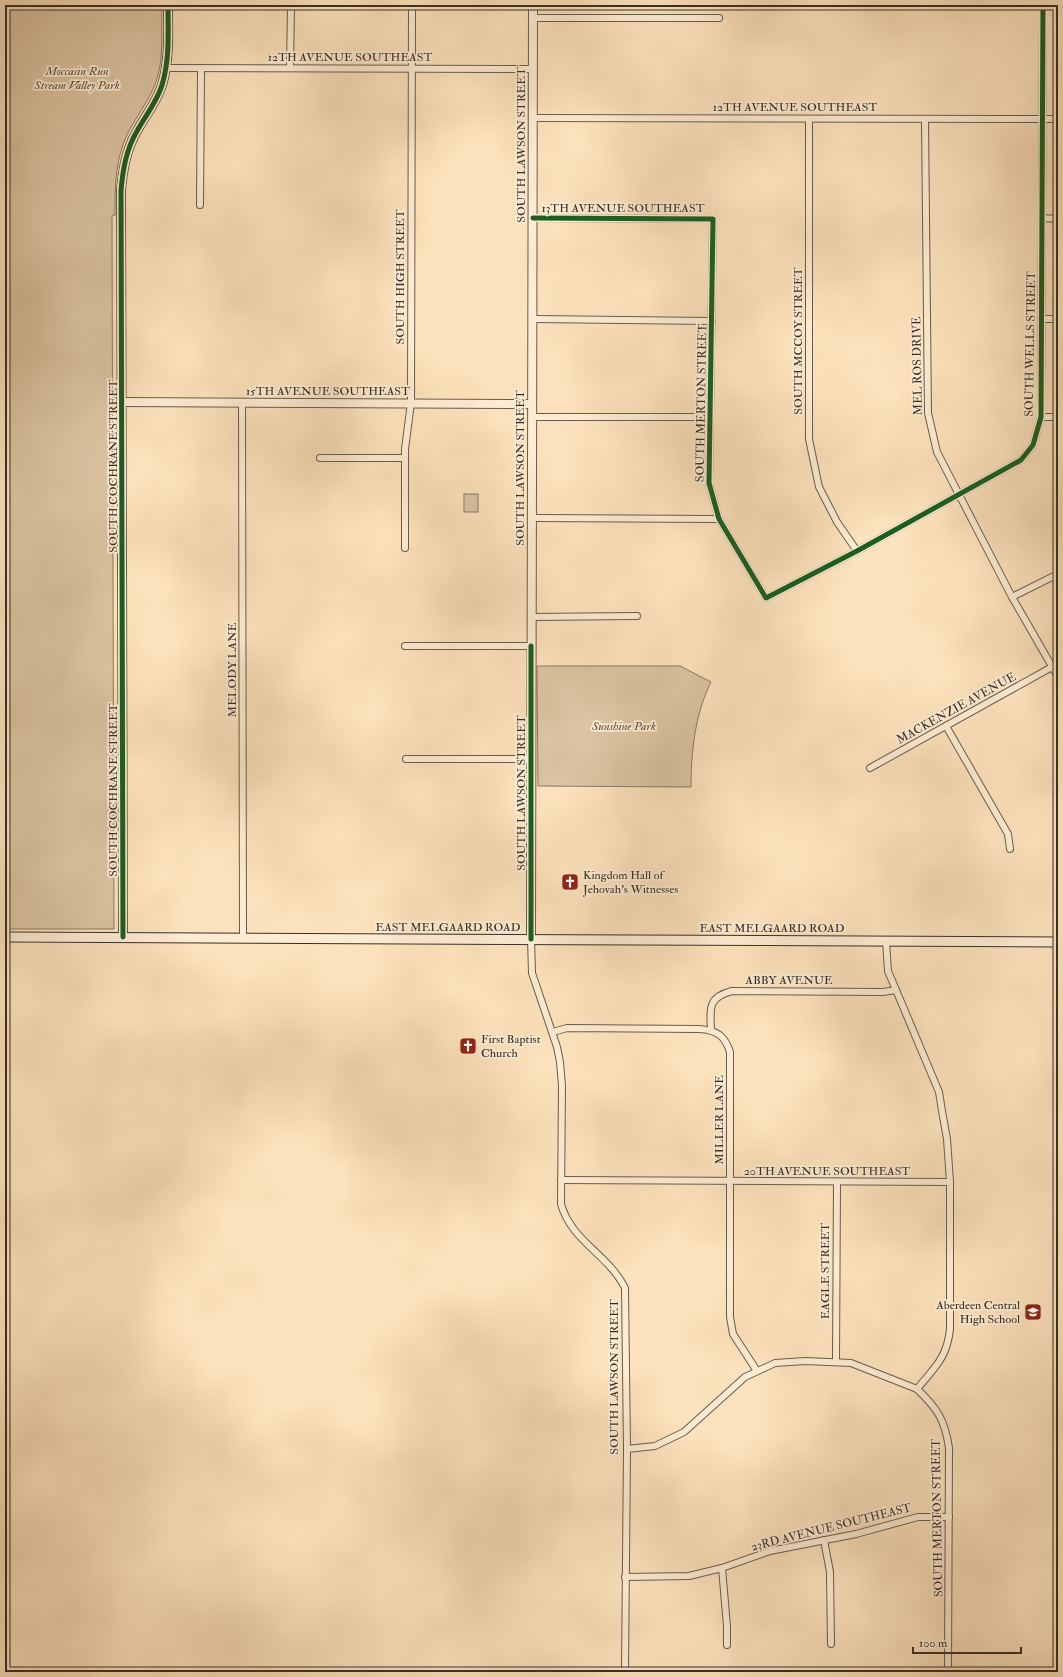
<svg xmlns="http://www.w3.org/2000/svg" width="1063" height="1677" viewBox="0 0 1063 1677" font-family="'IM FELL Double Pica',serif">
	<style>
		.green { fill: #dbc4a2; stroke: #8a7a64 }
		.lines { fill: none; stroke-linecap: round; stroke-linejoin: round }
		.minor-casing { stroke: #695c4c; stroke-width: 8 }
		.tertiary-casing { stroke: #695c4c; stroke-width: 10 }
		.secondary-casing { stroke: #382f26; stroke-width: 11 }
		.minor { stroke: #fdecd3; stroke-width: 6 }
		.tertiary { stroke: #fdecd3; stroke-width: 8 }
		.secondary { stroke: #fdecd3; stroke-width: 9 }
		.cycleway-casing { stroke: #fdecd3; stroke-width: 8 }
		.cycleway { stroke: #1b5e20; stroke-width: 5 }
		.labels { text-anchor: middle; stroke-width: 3.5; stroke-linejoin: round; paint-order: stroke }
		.street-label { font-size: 12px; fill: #382f26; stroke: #fdecd3 }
		.park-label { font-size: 12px; font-style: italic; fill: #594d3f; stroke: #fdecd3 }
		.poi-label { font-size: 12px; fill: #382f26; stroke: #fdecd3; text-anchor: start }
	</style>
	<rect width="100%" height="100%" fill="#fce2bc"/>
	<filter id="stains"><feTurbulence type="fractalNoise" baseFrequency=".005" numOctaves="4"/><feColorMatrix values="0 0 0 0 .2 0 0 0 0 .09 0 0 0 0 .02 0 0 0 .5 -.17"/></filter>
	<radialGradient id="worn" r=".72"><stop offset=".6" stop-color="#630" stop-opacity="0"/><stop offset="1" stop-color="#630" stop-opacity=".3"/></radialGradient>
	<!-- green -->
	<g class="green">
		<path d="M5 5H162C161 28 164 53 158 75 153 95 140 111 130 129 115 157 115 185 115 215L112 216 114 929H5Z"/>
		<rect x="464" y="494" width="14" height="18"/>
		<path d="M537 666H680L711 682C695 714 691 752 691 787L538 786Z"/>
	</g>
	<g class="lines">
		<!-- minor casing -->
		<g class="minor-casing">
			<g id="minor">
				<polyline points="533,18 719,18"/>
				<polyline points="166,68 533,69"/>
				<polyline points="290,68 291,5"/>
				<polyline points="533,118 1058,119"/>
				<polyline points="809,119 809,439 819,487 837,522 857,551"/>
				<polyline points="925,119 928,413 937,452 1012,597 1058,677"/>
				<polyline points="200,205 201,68"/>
				<polyline points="533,218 713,219 709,483 719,519 766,598 857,551 1021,460 1033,445 1041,417 1043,5"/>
				<polyline points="1042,218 1058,219"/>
				<polyline points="533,319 712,321"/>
				<polyline points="1042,319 1058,319"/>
				<polyline points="242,403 243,938"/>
				<polyline points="532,417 709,417"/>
				<polyline points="1041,417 1058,417"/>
				<polyline points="320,458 405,458"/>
				<polyline points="532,518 719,519"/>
				<polyline points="405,548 405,449 411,403 412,5"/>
				<polyline points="1012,597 1058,574"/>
				<polyline points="532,617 637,616"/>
				<polyline points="405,646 531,646"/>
				<polyline points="946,726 1008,834 1010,849"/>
				<polyline points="406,759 532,759"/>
				<polyline points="870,768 1052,667"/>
				<path d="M531 939 532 973 557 1047 560 1062 562 1086 561 1204C571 1241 609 1255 625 1288L627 1449 625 1672"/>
				<path d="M886 941 888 971 939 1092 942 1111 947 1139 950 1182V1329C947 1358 935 1367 917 1389 937 1408 945 1420 949 1448L948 1672"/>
				<path d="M711 1030C710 1008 708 997 732 991L883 992 896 990"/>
				<path d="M553 1032 567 1028 699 1029C717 1030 725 1036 730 1052V1317L733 1334 757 1371"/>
				<polyline points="561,1180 950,1182"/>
				<polyline points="836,1361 837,1182"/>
				<polyline points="627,1449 655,1446 684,1432 745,1377 775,1363 805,1361 851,1363 917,1389"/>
				<polyline points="824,1540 830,1572 831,1644"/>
				<polyline points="722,1568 727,1626 727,1645"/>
				<polyline points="625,1577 689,1576 722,1568 770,1551 856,1534 918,1517 949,1517"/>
			</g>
		</g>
		<!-- tertiary casing -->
		<g class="tertiary-casing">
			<g id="tertiary">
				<polyline points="123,402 532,404"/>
				<path d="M123 937 121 190C123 169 126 150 137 131 145 116 157 102 162 85 170 59 168 31 168 5"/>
				<polyline points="531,939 533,5"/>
			</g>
		</g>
		<!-- secondary casing -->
		<g class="secondary-casing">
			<polyline id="secondary" points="5,937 1058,942"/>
		</g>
		<!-- minor -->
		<use href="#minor" class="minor"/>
		<!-- tertiary -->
		<use href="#tertiary" class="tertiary"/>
		<!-- secondary -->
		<use href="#secondary" class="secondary"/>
		<!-- cycleway casing -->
		<g class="cycleway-casing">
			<g id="cycleway">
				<polyline points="533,218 713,219 709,483 719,519 766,598 857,551 1021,460 1033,445 1041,417 1043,5"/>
				<path d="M123 937 121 190C123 169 126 150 137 131 145 116 157 102 162 85 170 59 168 31 168 5"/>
				<polyline points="531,939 531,646"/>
			</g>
		</g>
		<!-- cycleway -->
		<use href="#cycleway" class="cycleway"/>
	</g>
	<!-- icons -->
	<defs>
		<g id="church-square" transform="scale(0.9)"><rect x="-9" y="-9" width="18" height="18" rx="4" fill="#8f2418" stroke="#fdecd3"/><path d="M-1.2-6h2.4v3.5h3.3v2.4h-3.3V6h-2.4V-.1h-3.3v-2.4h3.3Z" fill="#fff"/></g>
		<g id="school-square" transform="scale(0.9)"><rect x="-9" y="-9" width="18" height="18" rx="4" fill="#8f2418" stroke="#fdecd3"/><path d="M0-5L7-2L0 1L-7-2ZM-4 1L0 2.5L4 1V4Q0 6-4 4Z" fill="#fff"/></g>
	</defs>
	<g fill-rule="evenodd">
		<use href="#church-square" x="570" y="882"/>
		<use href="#church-square" x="468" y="1046"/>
		<use href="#school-square" x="1033" y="1312"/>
	</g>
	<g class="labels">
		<!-- street labels -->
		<g class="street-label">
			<text x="350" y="61">12TH AVENUE SOUTHEAST</text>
			<text x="795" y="111">12TH AVENUE SOUTHEAST</text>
			<text transform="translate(521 145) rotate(-90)" y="4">SOUTH LAWSON STREET</text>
			<text x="623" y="212">13TH AVENUE SOUTHEAST</text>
			<text transform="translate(400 277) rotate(-90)" y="4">SOUTH HIGH STREET</text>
			<text transform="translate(798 341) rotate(-90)" y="4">SOUTH MCCOY STREET</text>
			<text transform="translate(1030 344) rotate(-89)" y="4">SOUTH WELLS STREET</text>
			<text transform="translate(917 366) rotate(-91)" y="4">MEL ROS DRIVE</text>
			<text x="328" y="395">15TH AVENUE SOUTHEAST</text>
			<text transform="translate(701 403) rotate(-89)" y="4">SOUTH MERTON STREET</text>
			<text transform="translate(113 466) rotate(-90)" y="4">SOUTH COCHRANE STREET</text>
			<text transform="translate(520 468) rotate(-90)" y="4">SOUTH LAWSON STREET</text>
			<text transform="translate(232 670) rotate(-90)" y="4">MELODY LANE</text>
			<text transform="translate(956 708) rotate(-29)" y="4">MACKENZIE AVENUE</text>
			<text transform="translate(113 790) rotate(-90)" y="4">SOUTH COCHRANE STREET</text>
			<text transform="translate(521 793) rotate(-90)" y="4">SOUTH LAWSON STREET</text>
			<text x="448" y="931">EAST MELGAARD ROAD</text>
			<text x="772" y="932">EAST MELGAARD ROAD</text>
			<text x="789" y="984">ABBY AVENUE</text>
			<text transform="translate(719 1120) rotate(-90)" y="4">MILLER LANE</text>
			<text x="827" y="1175">20TH AVENUE SOUTHEAST</text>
			<text transform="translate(825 1271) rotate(-90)" y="4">EAGLE STREET</text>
			<text transform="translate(614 1377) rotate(-90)" y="4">SOUTH LAWSON STREET</text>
			<text transform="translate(937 1518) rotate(-91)" y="4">SOUTH MERTON STREET</text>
			<text transform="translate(831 1527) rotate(-14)" y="4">23RD AVENUE SOUTHEAST</text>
		</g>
		<!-- park labels -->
		<g class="park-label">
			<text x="77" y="75">Moccasin Run<tspan x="77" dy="14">Stream Valley Park</tspan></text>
			<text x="624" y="730">Sunshine Park</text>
		</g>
		<!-- poi labels -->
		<g class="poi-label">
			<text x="583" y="879">Kingdom Hall of<tspan x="583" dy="14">Jehovah's Witnesses</tspan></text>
			<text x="481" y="1043">First Baptist<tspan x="481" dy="14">Church</tspan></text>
			<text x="1020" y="1309" text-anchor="end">Aberdeen Central<tspan x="1020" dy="14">High School</tspan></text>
		</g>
	</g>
	<!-- margin -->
	<rect width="1063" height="1677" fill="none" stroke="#fce2bc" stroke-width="20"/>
	<rect x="6" y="6" width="1051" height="1665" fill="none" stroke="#382f26" stroke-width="2"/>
	<rect x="10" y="10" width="1043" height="1657" fill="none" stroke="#382f26"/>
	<!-- scale -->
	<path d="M913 1647v6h108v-6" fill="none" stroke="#382f26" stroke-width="2"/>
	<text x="919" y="1647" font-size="12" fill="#382f26" stroke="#fdecd3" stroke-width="3" paint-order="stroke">100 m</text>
	<rect width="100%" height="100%" filter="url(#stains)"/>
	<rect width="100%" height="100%" fill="url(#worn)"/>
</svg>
